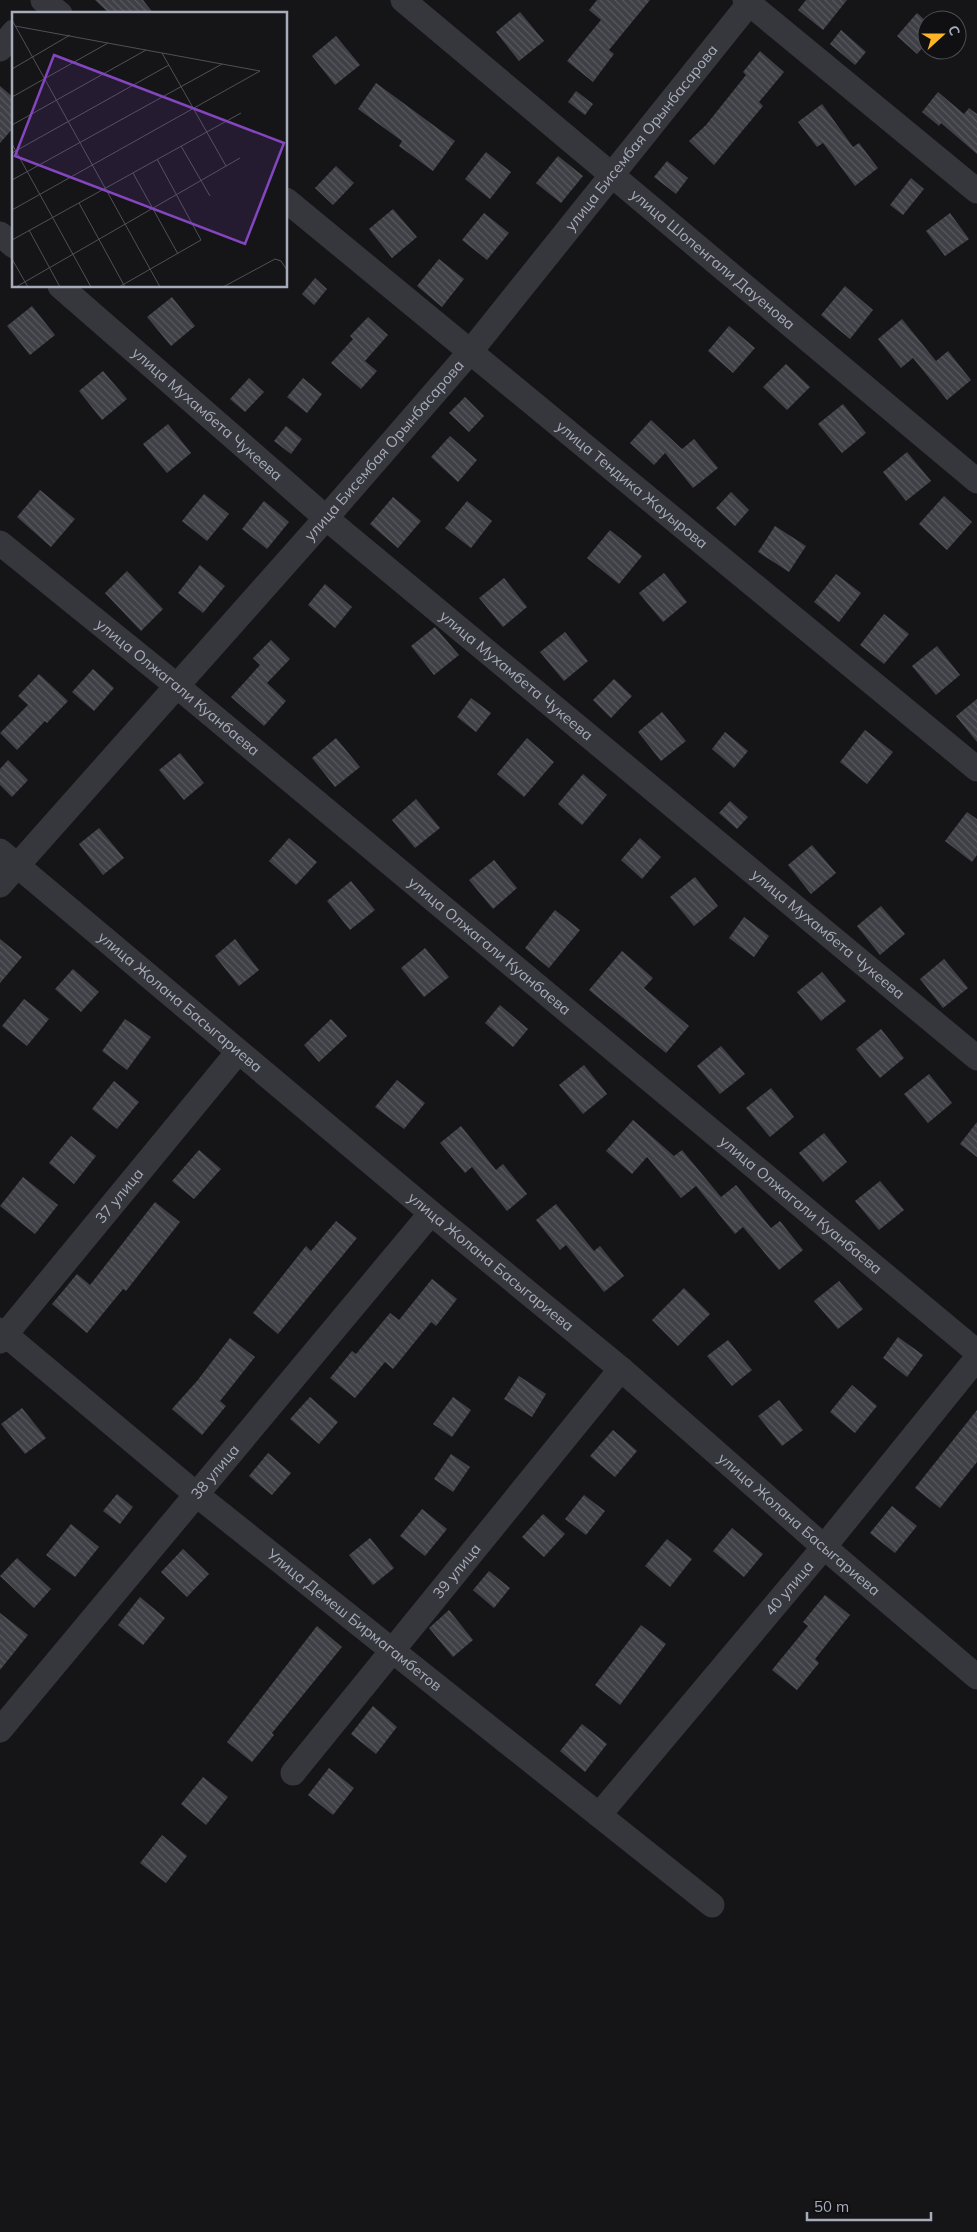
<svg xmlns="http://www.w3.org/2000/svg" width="977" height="2232" viewBox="0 0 977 2232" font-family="Mulish,sans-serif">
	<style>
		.building { fill: url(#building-back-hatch) }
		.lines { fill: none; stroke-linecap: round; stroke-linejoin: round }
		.minor { stroke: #36373d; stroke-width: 25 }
		.labels { text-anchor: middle; stroke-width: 5; stroke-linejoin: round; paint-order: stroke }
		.street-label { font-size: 15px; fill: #a6acb9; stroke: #101013 }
		.inset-road { fill: none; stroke: #4f5158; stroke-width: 1 }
		.view { fill: #8446be; fill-opacity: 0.15; stroke: #8446be; stroke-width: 2.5 }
		.inset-edge { fill: none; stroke: #a6acb9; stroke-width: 2.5 }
	</style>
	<defs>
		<pattern id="building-back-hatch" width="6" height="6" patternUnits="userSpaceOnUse" patternTransform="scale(1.25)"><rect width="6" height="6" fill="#3f4045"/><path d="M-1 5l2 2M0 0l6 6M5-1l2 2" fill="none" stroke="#58595e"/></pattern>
	</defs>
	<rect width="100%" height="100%" fill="#151518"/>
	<!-- building -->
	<g class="building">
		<polygon points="95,0 143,0 154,14 110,14"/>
		<polygon points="597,0 650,0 609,50 614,54 593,82 567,61 601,20 589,10"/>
		<polygon points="806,0 847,0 823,30 798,10"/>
		<polygon points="520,12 544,41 519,61 496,32"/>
		<polygon points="917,13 927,22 927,43 917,54 897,36"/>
		<polygon points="841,30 866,52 855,65 830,44"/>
		<polygon points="336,36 360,65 335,85 312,56"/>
		<polygon points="760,51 784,72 759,102 763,106 714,165 689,141 706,125 746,75 743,72"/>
		<polygon points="376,83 455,141 433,171 399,146 402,141 358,109"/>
		<polygon points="0,86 14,98 14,127 0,143"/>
		<polygon points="576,91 593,104 585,115 568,102"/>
		<polygon points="938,92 964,114 969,108 977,114 977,154 941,123 939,126 922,112"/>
		<polygon points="822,104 853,147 859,143 878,168 855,186 823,143 817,147 798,122"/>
		<polygon points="486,152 511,172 490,199 465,179"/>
		<polygon points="558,156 583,176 561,203 536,183"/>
		<polygon points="667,161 688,178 676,194 654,177"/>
		<polygon points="336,166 354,183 333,205 315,188"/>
		<polygon points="911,178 924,189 903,215 890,205"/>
		<polygon points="393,209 417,237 392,258 369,229"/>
		<polygon points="484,213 509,233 487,260 462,240"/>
		<polygon points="950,213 969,239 945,256 926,231"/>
		<polygon points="439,259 464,279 442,307 417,286"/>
		<polygon points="315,278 327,289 314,305 302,294"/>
		<polygon points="845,286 873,310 850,339 821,315"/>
		<polygon points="172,297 195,326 171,346 147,317"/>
		<polygon points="32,306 55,335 30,355 7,326"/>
		<polygon points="368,317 388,335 365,361 377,371 361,389 331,363 353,339 350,336"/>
		<polygon points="902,319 936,361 948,351 971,380 947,400 913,358 901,368 878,339"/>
		<polygon points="729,326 755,348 733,373 708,351"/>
		<polygon points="786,364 810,387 787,410 763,387"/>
		<polygon points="103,371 127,399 102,420 79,391"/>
		<polygon points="249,378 264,392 245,412 230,399"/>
		<polygon points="303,378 322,394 307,413 287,397"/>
		<polygon points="465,397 484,416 469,432 449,413"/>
		<polygon points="843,404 866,433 842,453 818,424"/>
		<polygon points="651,420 682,449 694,439 718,468 693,488 665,453 654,465 630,443"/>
		<polygon points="168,424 191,453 167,473 143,444"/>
		<polygon points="286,426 302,439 291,454 274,441"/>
		<polygon points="450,436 477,460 458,482 431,457"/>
		<polygon points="907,452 931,481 906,501 883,472"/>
		<polygon points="40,490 75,519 51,547 17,517"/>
		<polygon points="731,492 749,510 735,526 716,508"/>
		<polygon points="204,494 229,514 207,541 182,521"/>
		<polygon points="944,496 972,522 947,550 919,524"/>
		<polygon points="393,497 421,521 398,548 370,524"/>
		<polygon points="264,501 289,522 267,549 242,529"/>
		<polygon points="467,501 492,521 471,548 445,528"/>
		<polygon points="775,526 806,546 789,572 758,552"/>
		<polygon points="610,530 642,556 619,584 587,558"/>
		<polygon points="200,565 225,586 203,613 178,593"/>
		<polygon points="127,571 163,609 141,631 105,593"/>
		<polygon points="664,573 687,602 663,622 639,593"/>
		<polygon points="836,574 861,593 839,622 814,602"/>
		<polygon points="504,578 527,607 503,627 479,598"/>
		<polygon points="325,584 352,607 335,628 308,605"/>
		<polygon points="884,614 909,634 884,664 860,645"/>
		<polygon points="435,627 459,655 434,675 411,646"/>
		<polygon points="565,632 588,661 564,681 540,652"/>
		<polygon points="271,640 290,659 267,683 286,701 264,726 231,697 260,665 253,658"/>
		<polygon points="937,646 960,675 936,695 912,666"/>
		<polygon points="93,669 114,688 94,711 72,692"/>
		<polygon points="39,674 68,701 47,723 45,721 17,750 0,733 28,705 18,696"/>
		<polygon points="614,679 632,696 611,718 593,700"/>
		<polygon points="471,698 491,713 476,732 457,717"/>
		<polygon points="977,699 977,742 956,716"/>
		<polygon points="662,712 686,741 661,761 638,732"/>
		<polygon points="865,730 893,752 867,784 840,762"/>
		<polygon points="725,732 748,751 734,768 712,749"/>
		<polygon points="336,738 360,767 335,787 312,758"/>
		<polygon points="527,738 554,762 524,797 497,774"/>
		<polygon points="180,753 204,783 184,800 159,770"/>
		<polygon points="8,760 28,780 12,797 0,785 0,769"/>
		<polygon points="583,774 607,795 582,825 558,804"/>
		<polygon points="416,799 440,828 415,848 392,820"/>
		<polygon points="730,801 748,817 737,829 719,813"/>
		<polygon points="967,812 977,819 977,855 972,862 945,841"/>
		<polygon points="99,828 124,858 103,875 79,844"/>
		<polygon points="289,838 317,862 296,885 269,861"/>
		<polygon points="640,838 661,857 642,879 621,860"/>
		<polygon points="812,845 836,873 811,894 788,865"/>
		<polygon points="494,860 517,888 493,909 469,880"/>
		<polygon points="695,877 718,906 694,926 670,897"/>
		<polygon points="351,881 375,910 350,930 327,901"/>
		<polygon points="881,906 905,934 880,955 857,926"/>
		<polygon points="555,910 580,930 549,968 525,948"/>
		<polygon points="744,917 769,936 754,957 729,938"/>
		<polygon points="0,939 22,957 0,983"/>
		<polygon points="235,939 259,970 239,986 215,956"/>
		<polygon points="425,948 449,977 424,997 401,968"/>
		<polygon points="622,951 653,978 644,988 689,1026 666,1053 589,990"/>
		<polygon points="944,959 968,988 943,1008 920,979"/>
		<polygon points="73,969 99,992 81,1012 55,989"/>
		<polygon points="822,972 846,1001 821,1021 797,992"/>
		<polygon points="24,999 49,1019 27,1046 2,1026"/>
		<polygon points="500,1005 528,1029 513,1047 485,1023"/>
		<polygon points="125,1019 151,1037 127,1070 102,1051"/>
		<polygon points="331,1019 347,1036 319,1062 304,1045"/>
		<polygon points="881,1029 904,1058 880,1078 856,1049"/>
		<polygon points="721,1046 745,1074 720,1094 697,1066"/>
		<polygon points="584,1065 607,1094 583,1114 559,1085"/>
		<polygon points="929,1074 952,1103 928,1123 904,1094"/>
		<polygon points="397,1080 425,1103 404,1129 375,1107"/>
		<polygon points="114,1081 139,1102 117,1129 92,1109"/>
		<polygon points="771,1088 794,1117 770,1137 746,1108"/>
		<polygon points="633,1120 674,1156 682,1150 721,1197 736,1185 771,1228 780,1221 803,1250 779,1270 743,1227 735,1234 696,1186 681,1198 647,1157 632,1174 606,1151"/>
		<polygon points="977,1122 977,1157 960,1144"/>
		<polygon points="461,1126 496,1170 503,1164 527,1194 507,1211 472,1167 465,1173 440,1143"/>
		<polygon points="824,1133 847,1162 823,1182 799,1153"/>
		<polygon points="71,1136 96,1156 74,1184 49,1163"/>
		<polygon points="199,1150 221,1169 194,1199 172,1181"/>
		<polygon points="23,1177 58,1205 35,1234 0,1206"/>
		<polygon points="880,1181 904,1210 879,1230 855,1201"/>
		<polygon points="155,1202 180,1222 126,1291 123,1289 87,1333 52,1304 77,1274 90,1285"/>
		<polygon points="556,1204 594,1251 600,1246 624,1276 604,1292 566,1245 560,1250 536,1220"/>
		<polygon points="336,1221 357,1238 278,1334 253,1313 306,1246 311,1251"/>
		<polygon points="432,1279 457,1299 436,1326 431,1322 393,1369 385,1362 355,1398 330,1378 352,1351 356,1354 390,1313 399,1320"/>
		<polygon points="839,1281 863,1309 838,1329 814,1301"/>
		<polygon points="684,1288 710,1314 678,1346 652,1320"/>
		<polygon points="898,1337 923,1355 907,1377 883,1358"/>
		<polygon points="230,1338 255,1357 220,1401 226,1406 202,1435 172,1409 197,1381"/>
		<polygon points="728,1340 752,1370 732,1386 707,1356"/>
		<polygon points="519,1376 546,1394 532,1417 504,1399"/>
		<polygon points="852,1385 877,1406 855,1433 830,1412"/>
		<polygon points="310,1397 338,1422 319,1444 290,1419"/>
		<polygon points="453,1397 471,1410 452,1437 433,1424"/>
		<polygon points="779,1400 803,1430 782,1446 758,1416"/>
		<polygon points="22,1408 46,1438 25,1454 1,1424"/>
		<polygon points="977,1410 977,1462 940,1508 915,1488"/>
		<polygon points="613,1430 637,1451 615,1477 590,1456"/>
		<polygon points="268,1453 291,1473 272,1495 249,1476"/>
		<polygon points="451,1454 470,1467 453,1492 434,1479"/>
		<polygon points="117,1494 133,1507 120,1524 103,1511"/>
		<polygon points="584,1495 605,1511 586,1535 565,1519"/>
		<polygon points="892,1506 917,1526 895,1553 870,1533"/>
		<polygon points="422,1509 447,1529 425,1556 400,1536"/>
		<polygon points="543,1514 565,1534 544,1557 522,1537"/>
		<polygon points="71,1524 99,1547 75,1577 46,1555"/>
		<polygon points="732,1528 763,1554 744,1577 713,1551"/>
		<polygon points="370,1538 394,1568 373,1585 349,1555"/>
		<polygon points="667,1539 692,1559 670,1587 645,1566"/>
		<polygon points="183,1549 209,1574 187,1597 161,1572"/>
		<polygon points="17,1558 51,1589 34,1608 0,1576"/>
		<polygon points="489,1571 510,1588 494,1608 473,1590"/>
		<polygon points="825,1595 850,1615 815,1659 819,1663 797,1690 772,1670 808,1626 803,1622"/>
		<polygon points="140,1597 165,1618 143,1645 118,1625"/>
		<polygon points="449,1610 473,1640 453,1657 429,1628"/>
		<polygon points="0,1613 28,1635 0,1670"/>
		<polygon points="641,1625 666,1644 620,1705 595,1685"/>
		<polygon points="317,1626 342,1647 272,1733 274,1735 252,1762 227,1742"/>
		<polygon points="373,1706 397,1727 376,1754 351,1734"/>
		<polygon points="582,1724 607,1744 585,1772 560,1751"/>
		<polygon points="329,1768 354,1788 333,1815 308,1795"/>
		<polygon points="203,1777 228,1797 206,1825 181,1804"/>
		<polygon points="162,1835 187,1856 166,1883 140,1863"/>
	</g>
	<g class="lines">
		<!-- minor -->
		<g class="minor">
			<polyline points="43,0 60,14"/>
			<path id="s1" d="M403 0 977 481"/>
			<polyline points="745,0 977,191"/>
			<polyline points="0,49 14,32"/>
			<path id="s2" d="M286 200 977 769"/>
			<polyline points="0,234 14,246"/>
			<path id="s3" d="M60 286 326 518 977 1058"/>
			<path id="s4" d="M0 543 177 686 977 1352"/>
			<path id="s5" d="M0 851 431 1213 621 1369 824 1547 977 1677"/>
			<path id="s6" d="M0 885 326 518 470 352 752 0"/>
			<path id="s7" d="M0 1330 197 1495 712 1905"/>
			<path id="s8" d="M0 1341 238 1052"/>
			<path id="s9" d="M0 1730 431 1213"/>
			<path id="s10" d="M293 1773 621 1369"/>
			<path id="s11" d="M599 1815 824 1547 977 1358"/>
		</g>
	</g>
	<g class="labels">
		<!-- street labels -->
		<g class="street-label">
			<text dy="5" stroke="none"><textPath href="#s6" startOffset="985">улица Бисембая Орынбасарова</textPath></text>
			<text dy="5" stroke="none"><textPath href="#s1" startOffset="404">улица Шопенгали Дауенова</textPath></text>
			<text dy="5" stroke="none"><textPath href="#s3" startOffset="195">улица Мухамбета Чукеева</textPath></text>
			<text dy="5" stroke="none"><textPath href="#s6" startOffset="580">улица Бисембая Орынбасарова</textPath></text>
			<text dy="5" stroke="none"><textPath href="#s2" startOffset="448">улица Тендика Жауырова</textPath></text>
			<text dy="5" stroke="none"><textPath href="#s3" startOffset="600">улица Мухамбета Чукеева</textPath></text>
			<text dy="5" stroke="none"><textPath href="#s4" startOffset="229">улица Олжагали Куанбаева</textPath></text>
			<text dy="5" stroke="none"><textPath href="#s3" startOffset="1005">улица Мухамбета Чукеева</textPath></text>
			<text dy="5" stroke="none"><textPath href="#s4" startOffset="634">улица Олжагали Куанбаева</textPath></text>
			<text dy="5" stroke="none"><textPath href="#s5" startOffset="235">улица Жолана Басыгариева</textPath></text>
			<text dy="5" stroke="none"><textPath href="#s8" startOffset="188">37 улица</textPath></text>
			<text dy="5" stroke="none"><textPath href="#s4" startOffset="1039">улица Олжагали Куанбаева</textPath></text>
			<text dy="5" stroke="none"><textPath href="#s5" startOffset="640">улица Жолана Басыгариева</textPath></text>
			<text dy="5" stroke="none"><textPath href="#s9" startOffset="336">38 улица</textPath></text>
			<text dy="5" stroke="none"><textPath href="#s5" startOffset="1045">улица Жолана Басыгариева</textPath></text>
			<text dy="5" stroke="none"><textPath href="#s10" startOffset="260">39 улица</textPath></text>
			<text dy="5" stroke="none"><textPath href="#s11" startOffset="296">40 улица</textPath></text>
			<text dy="5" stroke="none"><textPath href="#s7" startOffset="458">Улица Демеш Бирмагамбетов</textPath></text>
		</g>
	</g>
	<!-- overview -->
	<g transform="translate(12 12)">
		<rect width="275" height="275" fill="#151518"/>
		<path class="inset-road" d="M0 8 148 275M3 14 248 59M150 41 214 154M0 57 58 23M0 85 96 31M0 113 134 38M0 132 79 275M169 134 198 184M0 141 157 53M121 161 166 242M0 168 210 52M67 191 113 275M0 198 248 59M17 218 48 275M0 228 229 101M0 247 16 275M4 275 228 146M107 275 189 228 145 147M211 275 263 247 269 249 275 258"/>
		<path class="view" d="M42 43 272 131 233 232 3 144Z"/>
		<rect width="275" height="275" class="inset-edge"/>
	</g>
	<!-- north arrow -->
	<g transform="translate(942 35) rotate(69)"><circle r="24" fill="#101013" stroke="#4c4e55"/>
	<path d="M0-4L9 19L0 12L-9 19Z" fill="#ffb426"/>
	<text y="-8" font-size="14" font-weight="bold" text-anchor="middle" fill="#a6acb9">С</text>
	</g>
	<!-- scale -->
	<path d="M807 2212v8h124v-8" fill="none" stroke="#a6acb9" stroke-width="2.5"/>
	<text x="814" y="2212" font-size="15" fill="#a6acb9" stroke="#101013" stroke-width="4" paint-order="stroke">50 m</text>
</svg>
